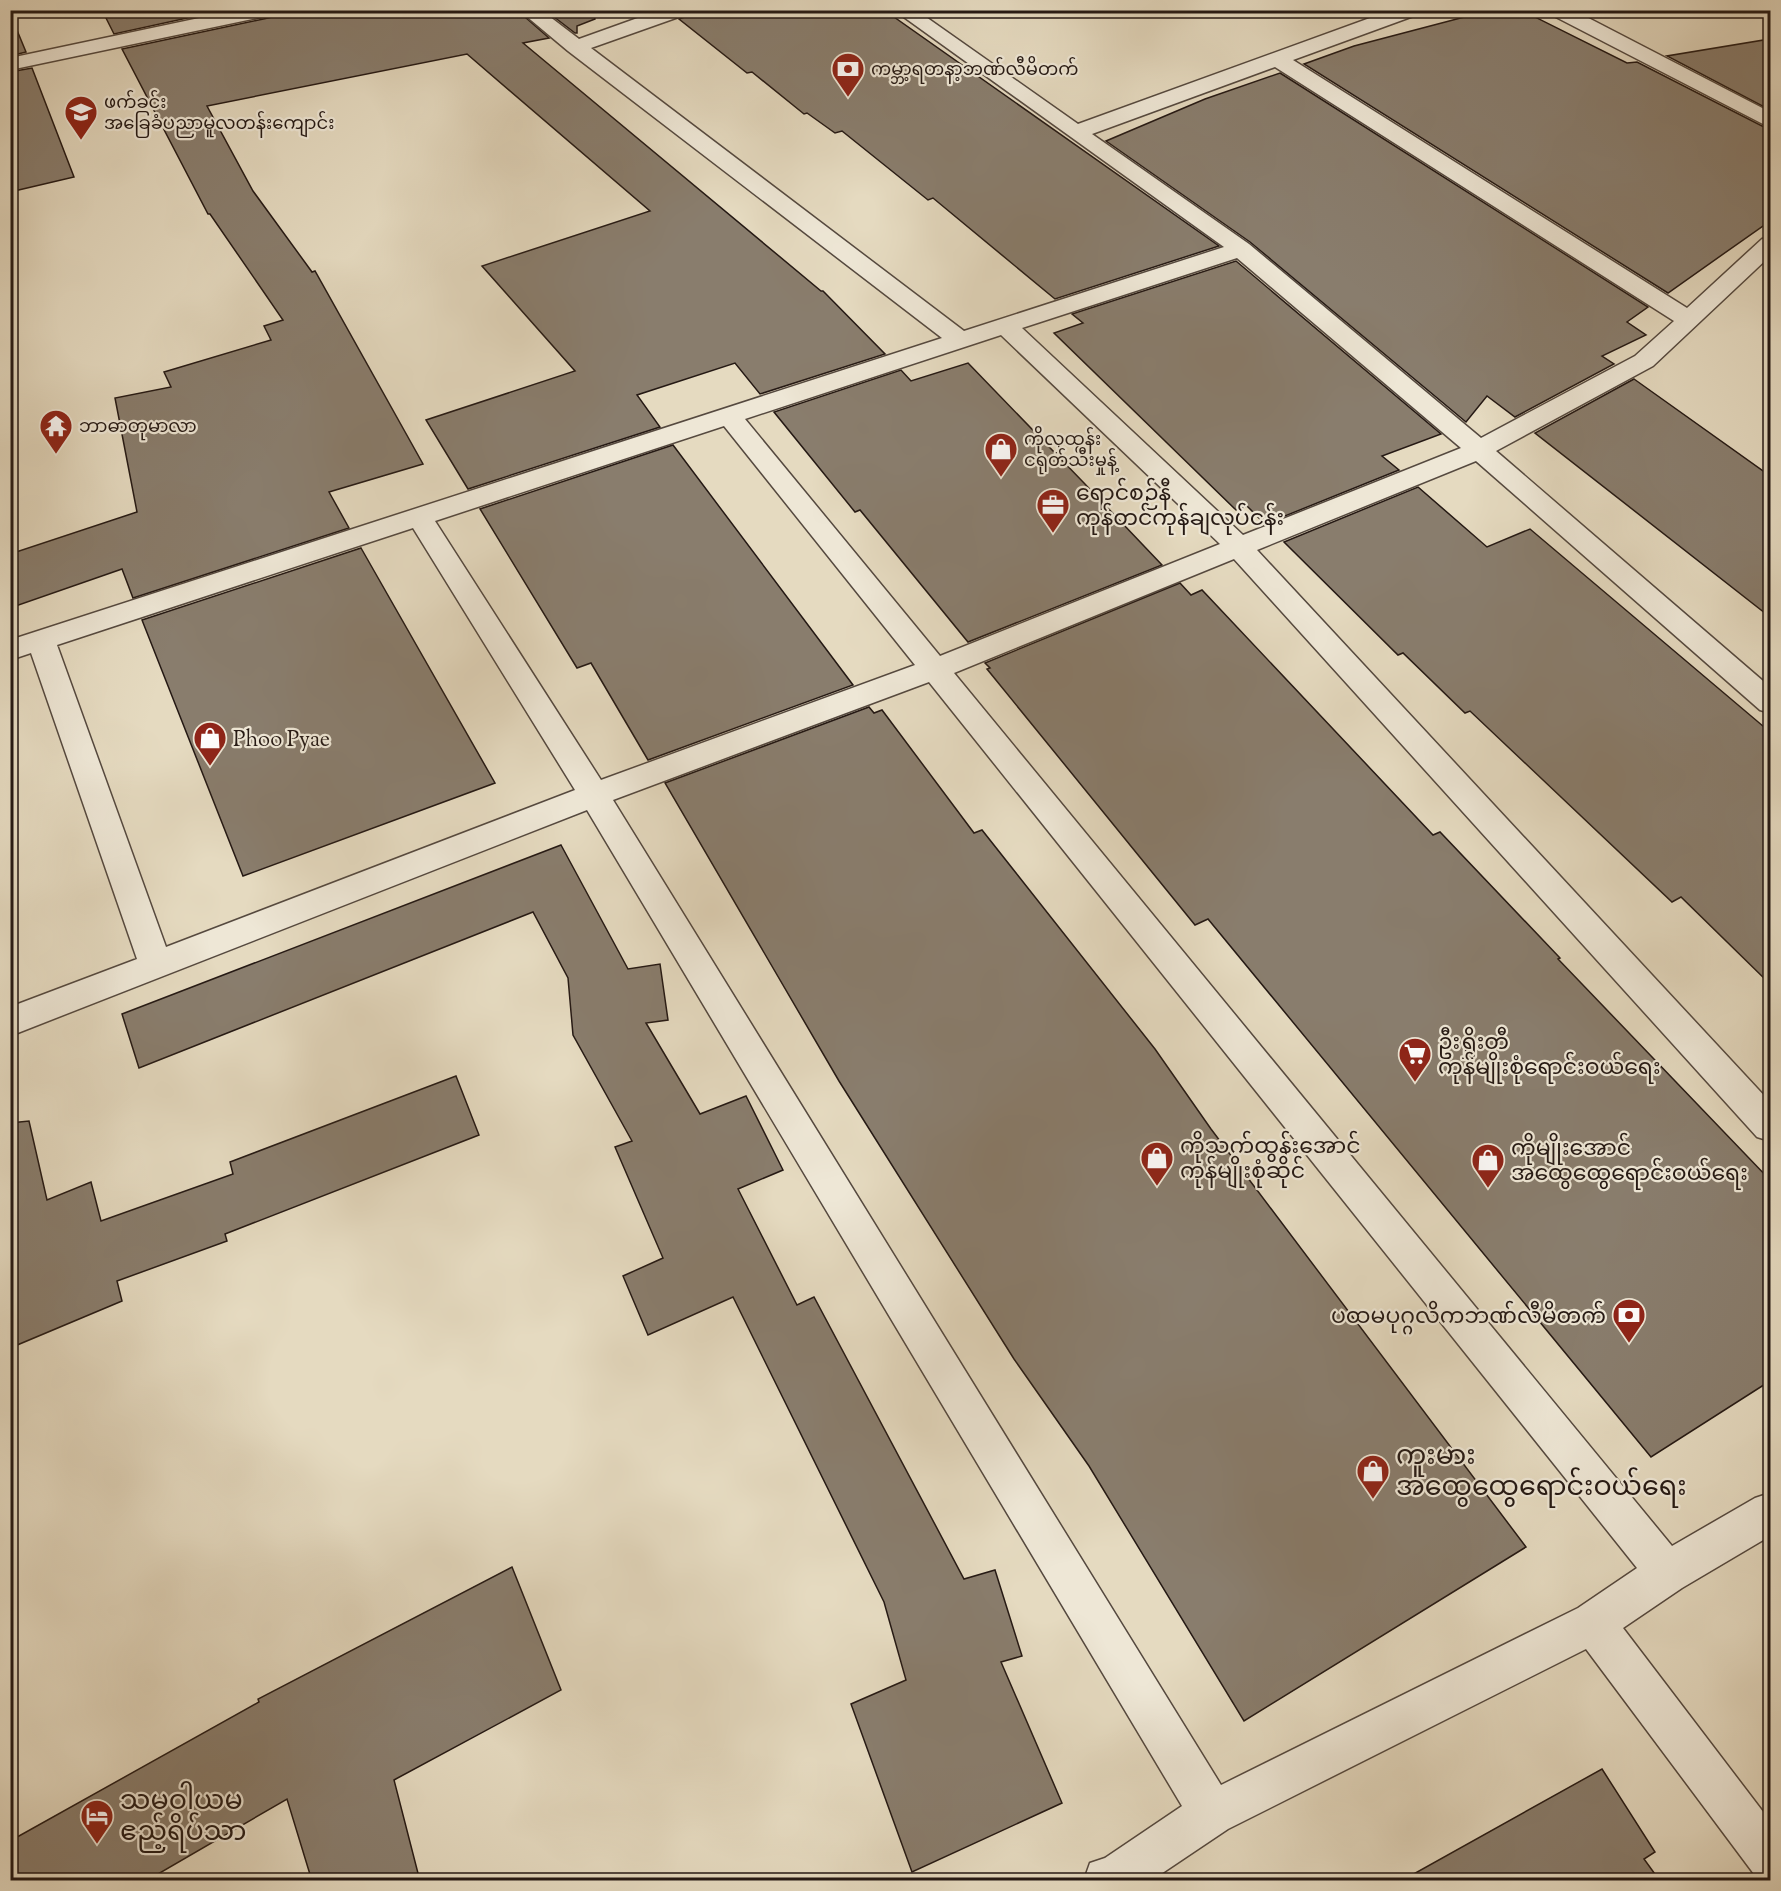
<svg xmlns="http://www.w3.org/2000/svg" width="1781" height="1891" viewBox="0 0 1781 1891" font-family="'Sorts Mill Goudy','Noto Sans Myanmar',serif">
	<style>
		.building { fill: #897d6d; stroke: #251914; stroke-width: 1.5 }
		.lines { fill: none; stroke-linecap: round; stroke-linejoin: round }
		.street-casing { stroke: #55493f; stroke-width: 3 }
		.street { fill: #eee7d6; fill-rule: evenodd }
		.labels { text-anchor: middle; stroke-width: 4.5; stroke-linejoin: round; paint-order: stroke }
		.far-poi-label { font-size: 18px; fill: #251914; stroke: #eee7d6; text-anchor: start }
		.poi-label { font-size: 22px; fill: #251914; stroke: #eee7d6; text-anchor: start }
		.near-poi-label { font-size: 27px; fill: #251914; stroke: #eee7d6; text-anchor: start }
	</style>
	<rect width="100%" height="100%" fill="#e5dac0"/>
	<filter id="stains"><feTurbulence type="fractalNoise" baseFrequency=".00333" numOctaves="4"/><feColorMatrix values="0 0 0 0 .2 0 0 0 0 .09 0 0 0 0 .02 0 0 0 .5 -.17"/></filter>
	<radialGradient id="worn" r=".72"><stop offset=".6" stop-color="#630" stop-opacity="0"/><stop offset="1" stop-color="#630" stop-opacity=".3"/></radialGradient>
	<!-- building -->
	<g class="building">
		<polygon points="102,10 224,10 114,34"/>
		<polygon points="278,10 517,10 549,38 523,43 821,291 823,291 885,354 760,394 735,363 637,395 660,427 468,489 426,420 575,371 482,266 650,211 467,54 207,106 253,191 312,272 315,271 423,464 329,492 349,528 133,598 122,569 10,608 10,554 137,512 115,398 171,387 164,372 271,340 264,326 283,320 210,214 208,214 122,49 268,18 275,16"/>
		<polygon points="545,10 593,10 595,19 577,26 577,33 575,33"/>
		<polygon points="691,10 884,10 1219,246 1055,299 933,198 928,200 842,131 835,133 807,113 804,114 752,72 747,73 679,19 688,16"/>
		<polygon points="1491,10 1521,10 1627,63 1637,62 1762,126 1770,128 1770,221 1668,293 1304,64 1354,46"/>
		<polygon points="10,23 14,23 26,52 10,56"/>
		<polygon points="1770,39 1770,110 1667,56"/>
		<polygon points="32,68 74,177 10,192 10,72"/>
		<polygon points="1280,73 1648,307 1627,322 1646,335 1602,356 1614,364 1515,417 1487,396 1466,422 1250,242 1106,141 1205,99"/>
		<polygon points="1236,261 1441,434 1382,456 1399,470 1265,524 1247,506 1236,510 1054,333 1083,323 1072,314"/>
		<polygon points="968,363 1084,483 1162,565 968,642 860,510 855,512 774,412 901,370 911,381"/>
		<polygon points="1634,379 1770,476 1770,617 1535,433"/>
		<polygon points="673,445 853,685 648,760 591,663 577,668 480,509"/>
		<polygon points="1418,487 1487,547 1530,529 1770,732 1770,984 1681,897 1672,902 1470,711 1465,713 1403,653 1398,655 1284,542"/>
		<polygon points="361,548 495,783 243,876 142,620"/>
		<polygon points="1180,583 1191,595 1202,590 1433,835 1440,832 1560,958 1558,959 1770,1180 1770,1381 1651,1457 1208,919 1195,925 987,669 990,668 985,663"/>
		<polygon points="869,707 874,713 882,710 974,833 982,830 1155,1049 1211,1129 1526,1547 1244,1721 1089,1466 1014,1359 839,1081 665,783"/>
		<polygon points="561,845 628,969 660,964 668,1020 646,1023 700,1114 746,1096 783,1170 738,1189 797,1305 814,1297 964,1579 995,1570 1022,1656 1001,1662 1062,1803 912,1872 851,1704 906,1680 884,1602 733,1297 648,1335 623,1276 663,1258 615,1147 632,1141 573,1035 568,978 533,912 139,1068 122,1014"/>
		<polygon points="456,1076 479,1135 225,1234 227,1241 117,1281 122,1301 10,1348 10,1123 29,1121 47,1200 91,1182 101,1221 233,1174 230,1162"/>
		<polygon points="512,1567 561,1690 394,1780 420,1881 312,1881 287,1799 146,1881 10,1881 10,1841 259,1702 258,1699"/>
		<polygon points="1602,1769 1655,1852 1644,1859 1660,1881 1401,1881"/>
	</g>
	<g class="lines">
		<!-- street casing -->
		<g class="street-casing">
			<g id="street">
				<polygon points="237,10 276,10 274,14 267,16 10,70 10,58"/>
				<path d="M519 10H541L579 39 660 10H689L687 14 591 48 964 331 1224 247 894 10H916L1078 124 1392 10H1421L1419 14 1293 60 1687 308 1762 239 1770 237V256L1653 366 1496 451 1770 687V713L1760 710 1476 461 1257 550 1770 1102V1141L1757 1137 1234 559 954 673 1672 1546 1755 1498 1770 1493V1536L1682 1588 1623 1628 1770 1821V1880L1754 1874 1586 1649 1228 1829 1152 1880H1084L1090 1863 1105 1858 1182 1806 587 810 10 1036V1007L137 959 31 653 10 660V640L942 338 568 51ZM1275 67 1674 321 1635 356 1481 438 1249 244 1092 134ZM1237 258 1461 448 1243 535 1022 328ZM1001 335 1220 544 940 656 745 419ZM724 426 915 665 601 780 435 521ZM413 528 575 790 166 947 57 645ZM929 682 1637 1568 1578 1608 1221 1785 613 800Z"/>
				<polygon points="1548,10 1573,10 1770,112 1770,126 1763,124 1550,14"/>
			</g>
		</g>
		<!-- street -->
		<use href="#street" class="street"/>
	</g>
	<!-- icons -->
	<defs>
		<g id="bank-pin" transform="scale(1.725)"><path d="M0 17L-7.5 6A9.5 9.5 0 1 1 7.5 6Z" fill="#8f2418" stroke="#eee7d6"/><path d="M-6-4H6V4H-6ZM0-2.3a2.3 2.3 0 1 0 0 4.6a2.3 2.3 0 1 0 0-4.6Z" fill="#fff"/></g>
		<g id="school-pin" transform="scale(1.725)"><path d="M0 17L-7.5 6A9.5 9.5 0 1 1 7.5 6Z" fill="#8f2418" stroke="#eee7d6"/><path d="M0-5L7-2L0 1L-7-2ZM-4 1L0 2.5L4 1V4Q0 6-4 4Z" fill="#fff"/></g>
		<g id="temple-pin" transform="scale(1.725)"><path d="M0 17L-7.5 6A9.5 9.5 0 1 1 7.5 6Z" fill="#8f2418" stroke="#eee7d6"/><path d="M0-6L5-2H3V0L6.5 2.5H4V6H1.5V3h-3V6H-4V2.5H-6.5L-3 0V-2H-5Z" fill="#fff"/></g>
		<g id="shop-pin" transform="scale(1.725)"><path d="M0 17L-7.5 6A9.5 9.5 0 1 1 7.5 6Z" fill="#8f2418" stroke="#eee7d6"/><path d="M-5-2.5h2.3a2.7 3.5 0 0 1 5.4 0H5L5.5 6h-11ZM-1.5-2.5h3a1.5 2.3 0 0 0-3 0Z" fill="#fff"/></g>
		<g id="office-pin" transform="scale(1.725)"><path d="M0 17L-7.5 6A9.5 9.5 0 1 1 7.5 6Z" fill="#8f2418" stroke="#eee7d6"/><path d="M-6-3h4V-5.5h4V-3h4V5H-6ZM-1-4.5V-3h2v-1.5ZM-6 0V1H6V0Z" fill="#fff"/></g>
		<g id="supermarket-pin" transform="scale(1.725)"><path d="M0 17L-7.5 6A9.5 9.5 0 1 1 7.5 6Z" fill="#8f2418" stroke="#eee7d6"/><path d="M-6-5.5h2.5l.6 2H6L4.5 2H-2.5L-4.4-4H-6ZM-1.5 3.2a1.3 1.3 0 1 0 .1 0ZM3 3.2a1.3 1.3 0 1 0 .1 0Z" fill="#fff"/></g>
		<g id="hotel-pin" transform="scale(1.725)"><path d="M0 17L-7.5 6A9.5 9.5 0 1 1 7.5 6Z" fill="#8f2418" stroke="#eee7d6"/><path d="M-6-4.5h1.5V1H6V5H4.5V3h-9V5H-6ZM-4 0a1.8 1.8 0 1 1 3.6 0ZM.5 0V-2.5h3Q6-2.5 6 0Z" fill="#fff"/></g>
	</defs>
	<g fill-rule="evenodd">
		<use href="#bank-pin" x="848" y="69"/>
		<use href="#school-pin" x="81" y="112"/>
		<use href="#temple-pin" x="56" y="426"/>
		<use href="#shop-pin" x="1001" y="449"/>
		<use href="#office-pin" x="1053" y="505"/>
		<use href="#shop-pin" x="210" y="738"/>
		<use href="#supermarket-pin" x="1415" y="1054"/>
		<use href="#shop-pin" x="1157" y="1158"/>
		<use href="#shop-pin" x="1488" y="1160"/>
		<use href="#bank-pin" x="1629" y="1315"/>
		<use href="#shop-pin" x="1373" y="1471"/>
		<use href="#hotel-pin" x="97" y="1816"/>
	</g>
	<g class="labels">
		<!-- far-poi labels -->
		<g class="far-poi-label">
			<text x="871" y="75">ကမ္ဘာ့ရတနာ့ဘဏ်လီမိတက်</text>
			<text x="104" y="108">ဖက်ခင်း<tspan x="104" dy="21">အခြေခံပညာမူလတန်းကျောင်း</tspan></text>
			<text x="79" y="432">ဘာဓာတုမာလာ</text>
			<text x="1024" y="445">ကိုလှထွန်း<tspan x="1024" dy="21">ငရုတ်သီးမှုန့်</tspan></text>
		</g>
		<!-- poi labels -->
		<g class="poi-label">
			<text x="1076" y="500">ရောင်စဉ်နီ<tspan x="1076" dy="25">ကုန်တင်ကုန်ချလုပ်ငန်း</tspan></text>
			<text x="233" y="746">Phoo Pyae</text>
			<text x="1438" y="1049">ဦးရှိုးတီ<tspan x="1438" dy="25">ကုန်မျိုးစုံရောင်းဝယ်ရေး</tspan></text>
			<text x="1180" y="1153">ကိုသက်ထွန်းအောင်<tspan x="1180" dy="25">ကုန်မျိုးစုံဆိုင်</tspan></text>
			<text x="1511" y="1155">ကိုမျိုးအောင်<tspan x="1511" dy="25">အထွေထွေရောင်းဝယ်ရေး</tspan></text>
			<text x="1606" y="1323" text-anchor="end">ပထမပုဂ္ဂလိကဘဏ်လီမိတက်</text>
		</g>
		<!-- near-poi labels -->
		<g class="near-poi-label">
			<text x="1396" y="1464">ကူးမား<tspan x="1396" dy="31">အထွေထွေရောင်းဝယ်ရေး</tspan></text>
			<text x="120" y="1809">သမဝါယမ<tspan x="120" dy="31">ဧည့်ရိပ်သာ</tspan></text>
		</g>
	</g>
	<!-- margin -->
	<rect width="1781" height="1891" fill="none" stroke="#e5dac0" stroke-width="36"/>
	<rect x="12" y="12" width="1757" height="1867" fill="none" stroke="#251914" stroke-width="3"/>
	<rect x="18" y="18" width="1745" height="1855" fill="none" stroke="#251914" stroke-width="1.5"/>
	<rect width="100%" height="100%" filter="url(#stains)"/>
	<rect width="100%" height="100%" fill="url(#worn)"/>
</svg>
